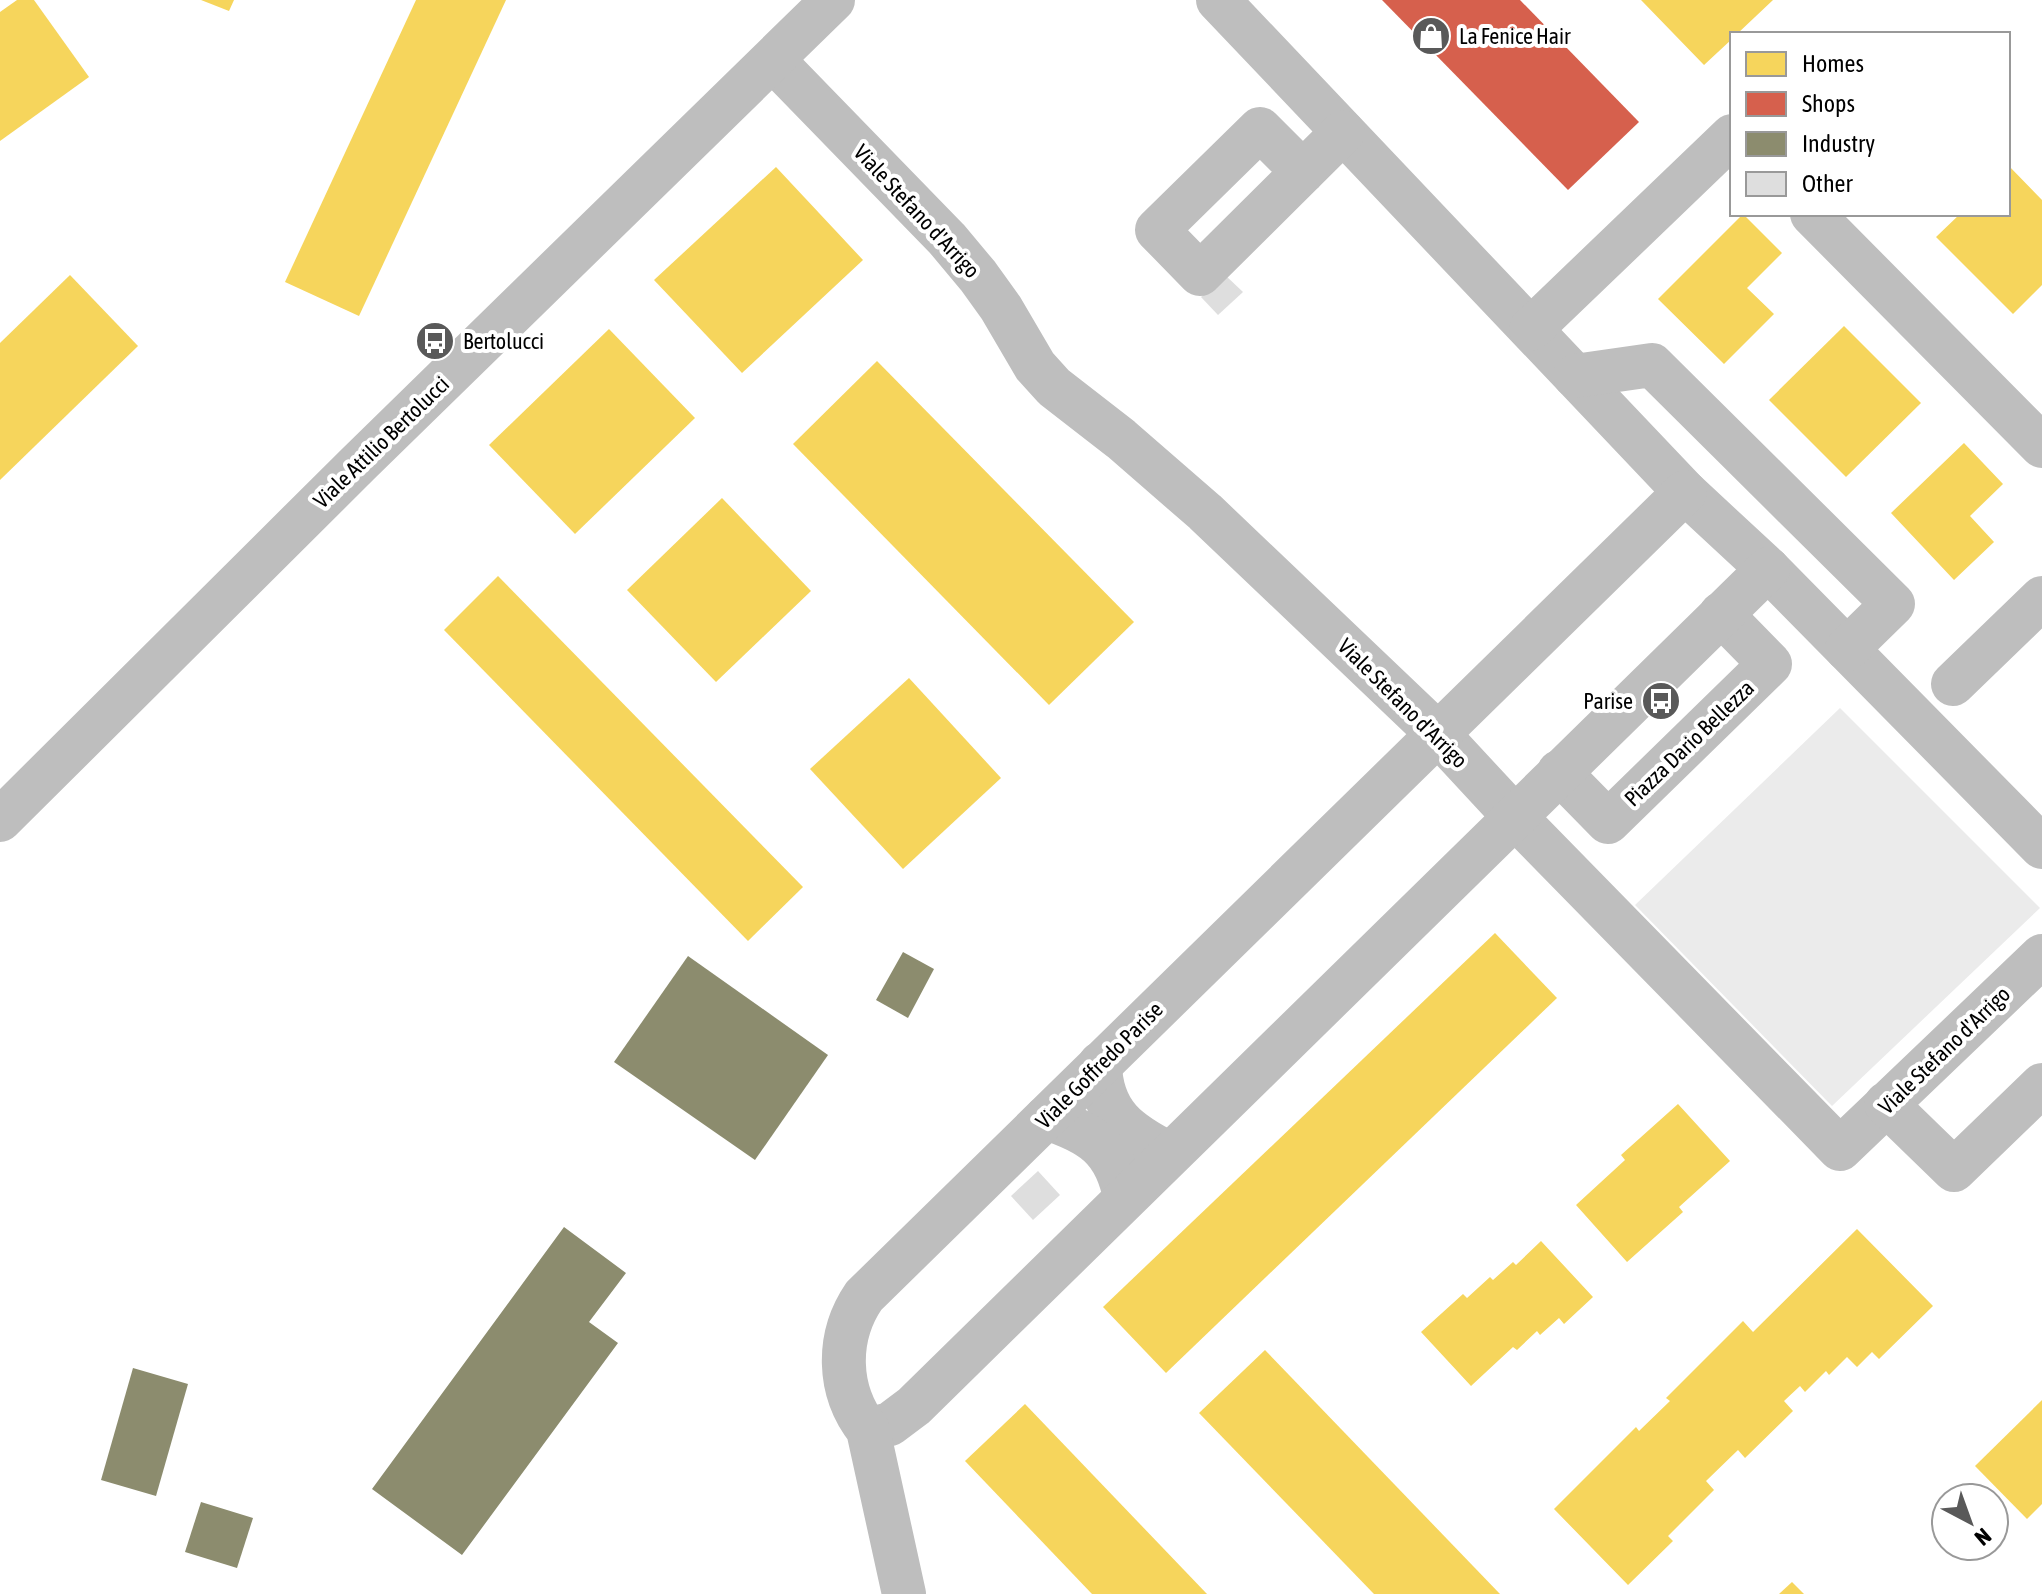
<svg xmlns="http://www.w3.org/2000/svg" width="2042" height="1594" viewBox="0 0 2042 1594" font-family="'Asap Condensed',sans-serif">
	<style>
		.green { fill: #ebebeb }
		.homes { fill: #f6d55c }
		.shops { fill: #d6604d }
		.industry { fill: #8c8c6e }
		.building { fill: #dedede }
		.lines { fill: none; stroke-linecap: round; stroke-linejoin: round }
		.minor { stroke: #bebebe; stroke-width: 44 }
		.labels { text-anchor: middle; stroke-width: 8; stroke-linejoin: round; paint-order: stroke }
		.poi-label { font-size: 22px; fill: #000; stroke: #fff; text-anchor: start }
		.street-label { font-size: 22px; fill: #000; stroke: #fff }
	</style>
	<rect width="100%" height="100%" fill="#fff"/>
	<!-- green -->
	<polygon class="green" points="1840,708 2040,908 1832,1106 1635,905"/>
	<!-- homes -->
	<g class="homes">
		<polygon points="17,0 34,0 89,77 0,141 0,12"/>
		<polygon points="201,0 234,0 229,11"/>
		<polygon points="416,0 506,0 359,316 285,282"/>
		<polygon points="1641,0 1773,0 1737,34 1732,34 1732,39 1704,65"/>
		<polygon points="2008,165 2042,200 2042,285 2013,314 1936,237 1960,214 2008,214"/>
		<polygon points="776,167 863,260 742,373 654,280"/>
		<polygon points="1743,214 1782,253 1747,288 1774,314 1724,364 1658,299"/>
		<polygon points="70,275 138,346 0,480 0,343"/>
		<polygon points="1844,326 1921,403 1846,477 1769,400"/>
		<polygon points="609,329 695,418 575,534 489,445"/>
		<polygon points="877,361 1134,622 1049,705 793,444"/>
		<polygon points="1964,443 2003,484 1970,516 1994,542 1954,580 1891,513"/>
		<polygon points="722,498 811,591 716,682 627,590"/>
		<polygon points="498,576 803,887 748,941 444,630"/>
		<polygon points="909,678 1001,778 903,869 810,769"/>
		<polygon points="1495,933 1557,998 1166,1373 1103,1307"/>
		<polygon points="1678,1104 1730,1161 1679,1207 1683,1212 1627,1262 1576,1205 1625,1160 1621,1155"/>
		<polygon points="1857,1229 1933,1306 1879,1359 1872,1352 1857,1367 1847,1357 1829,1375 1826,1371 1805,1392 1800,1386 1784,1401 1793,1411 1745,1458 1738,1450 1706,1481 1714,1490 1668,1536 1673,1541 1628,1585 1554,1509 1636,1427 1639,1431 1670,1401 1666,1398 1743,1321 1753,1332"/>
		<polygon points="1541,1241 1593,1297 1564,1324 1559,1318 1540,1335 1537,1331 1517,1350 1513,1347 1471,1386 1421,1332 1463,1294 1467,1298 1490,1277 1493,1280 1513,1262 1516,1265"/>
		<polygon points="1265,1350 1500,1594 1374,1594 1199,1413"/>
		<polygon points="2042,1400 2042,1504 2027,1519 1975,1466"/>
		<polygon points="1025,1404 1207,1594 1092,1594 965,1461"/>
		<polygon points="1792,1582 1804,1594 1779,1594"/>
	</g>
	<!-- shops -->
	<polygon class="shops" points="1382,0 1520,0 1639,122 1568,190"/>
	<!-- industry -->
	<g class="industry">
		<polygon points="903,952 934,969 908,1018 876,1000"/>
		<polygon points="688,956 828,1055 755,1160 614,1062"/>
		<polygon points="564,1227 626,1273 589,1322 618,1343 462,1555 372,1489"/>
		<polygon points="133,1368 188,1384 156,1496 101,1480"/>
		<polygon points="201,1502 253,1518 237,1568 185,1552"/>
	</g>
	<!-- building -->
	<g class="building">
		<polygon points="1225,275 1243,292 1218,315 1201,297"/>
		<polygon points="1038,1171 1060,1195 1033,1220 1011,1196"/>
	</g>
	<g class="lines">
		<!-- minor -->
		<g class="minor">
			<polyline points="1218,0 1685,492 1768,569 2042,847"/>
			<polyline points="773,60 947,239 978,276 1001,308 1035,366 1054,387 1121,439 1205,512 1437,733 1514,816 1840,1149 2042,956"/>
			<polyline points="1303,172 1260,129 1157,230 1200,274 1343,132"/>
			<polyline points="1812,214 2042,446"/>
			<polyline points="1531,329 1732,136"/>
			<polyline points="1575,376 1652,365 1893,604 1847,649"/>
			<polyline points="1953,684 2042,598"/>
			<polyline points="1559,772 1608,822 1770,664 1721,614"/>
			<polyline points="0,820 358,464 833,0"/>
			<path d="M1100 1064C1101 1114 1128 1133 1170 1154"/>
			<polyline points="1886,1104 1954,1170 2042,1085"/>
			<path d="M1046 1118C1091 1133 1116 1148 1125 1198"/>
			<polyline points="868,1430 890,1424 914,1406 1768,569"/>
			<path d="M904 1594 868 1430C837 1391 836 1337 864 1296L1685 492"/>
		</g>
	</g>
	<!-- icons -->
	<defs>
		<g id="shop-disc" transform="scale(2)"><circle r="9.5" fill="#595959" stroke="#fff"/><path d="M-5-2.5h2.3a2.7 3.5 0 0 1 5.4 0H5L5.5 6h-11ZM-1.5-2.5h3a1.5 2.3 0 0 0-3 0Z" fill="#fff"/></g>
		<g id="bus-disc" transform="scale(2)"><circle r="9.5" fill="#595959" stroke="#fff"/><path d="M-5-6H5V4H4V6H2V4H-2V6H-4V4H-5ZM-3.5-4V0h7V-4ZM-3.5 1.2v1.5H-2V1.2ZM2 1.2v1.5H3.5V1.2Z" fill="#fff"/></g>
	</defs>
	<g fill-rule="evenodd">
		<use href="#shop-disc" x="1431" y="36"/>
		<use href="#bus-disc" x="435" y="341"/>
		<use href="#bus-disc" x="1661" y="701"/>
	</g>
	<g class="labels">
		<!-- poi labels -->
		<g class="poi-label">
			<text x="1459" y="44">La Fenice Hair</text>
			<text x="463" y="349">Bertolucci</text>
			<text x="1633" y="709" text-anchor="end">Parise</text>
		</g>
		<!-- street labels -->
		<g class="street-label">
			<text transform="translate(917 211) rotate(47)" y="8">Viale Stefano d'Arrigo</text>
			<text transform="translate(381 442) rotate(-44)" y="8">Viale Attilio Bertolucci</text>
			<text transform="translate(1403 703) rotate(45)" y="8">Viale Stefano d'Arrigo</text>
			<text transform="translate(1689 743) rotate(-44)" y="8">Piazza Dario Bellezza</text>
			<text transform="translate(1944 1050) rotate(-44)" y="8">Viale Stefano d'Arrigo</text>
			<text transform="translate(1099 1065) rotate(-45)" y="8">Viale Goffredo Parise</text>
		</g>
	</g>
	<!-- legend -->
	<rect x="1730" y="32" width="280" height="184" fill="#ffffff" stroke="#999999" stroke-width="2"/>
	<rect x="1746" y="52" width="40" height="24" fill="#f6d55c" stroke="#999999" stroke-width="2"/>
	<text x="1802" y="72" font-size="24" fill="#000000">Homes</text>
	<rect x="1746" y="92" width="40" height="24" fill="#d6604d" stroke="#999999" stroke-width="2"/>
	<text x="1802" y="112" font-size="24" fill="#000000">Shops</text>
	<rect x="1746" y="132" width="40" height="24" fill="#8c8c6e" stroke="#999999" stroke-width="2"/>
	<text x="1802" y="152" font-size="24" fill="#000000">Industry</text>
	<rect x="1746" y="172" width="40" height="24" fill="#dedede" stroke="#999999" stroke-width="2"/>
	<text x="1802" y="192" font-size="24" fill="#000000">Other</text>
	<!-- north arrow -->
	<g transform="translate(1970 1522) rotate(139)"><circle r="38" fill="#ffffff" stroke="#999999" stroke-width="2"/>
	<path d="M0-6L14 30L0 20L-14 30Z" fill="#595959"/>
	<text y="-12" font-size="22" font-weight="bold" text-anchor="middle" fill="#000000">N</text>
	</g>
</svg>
